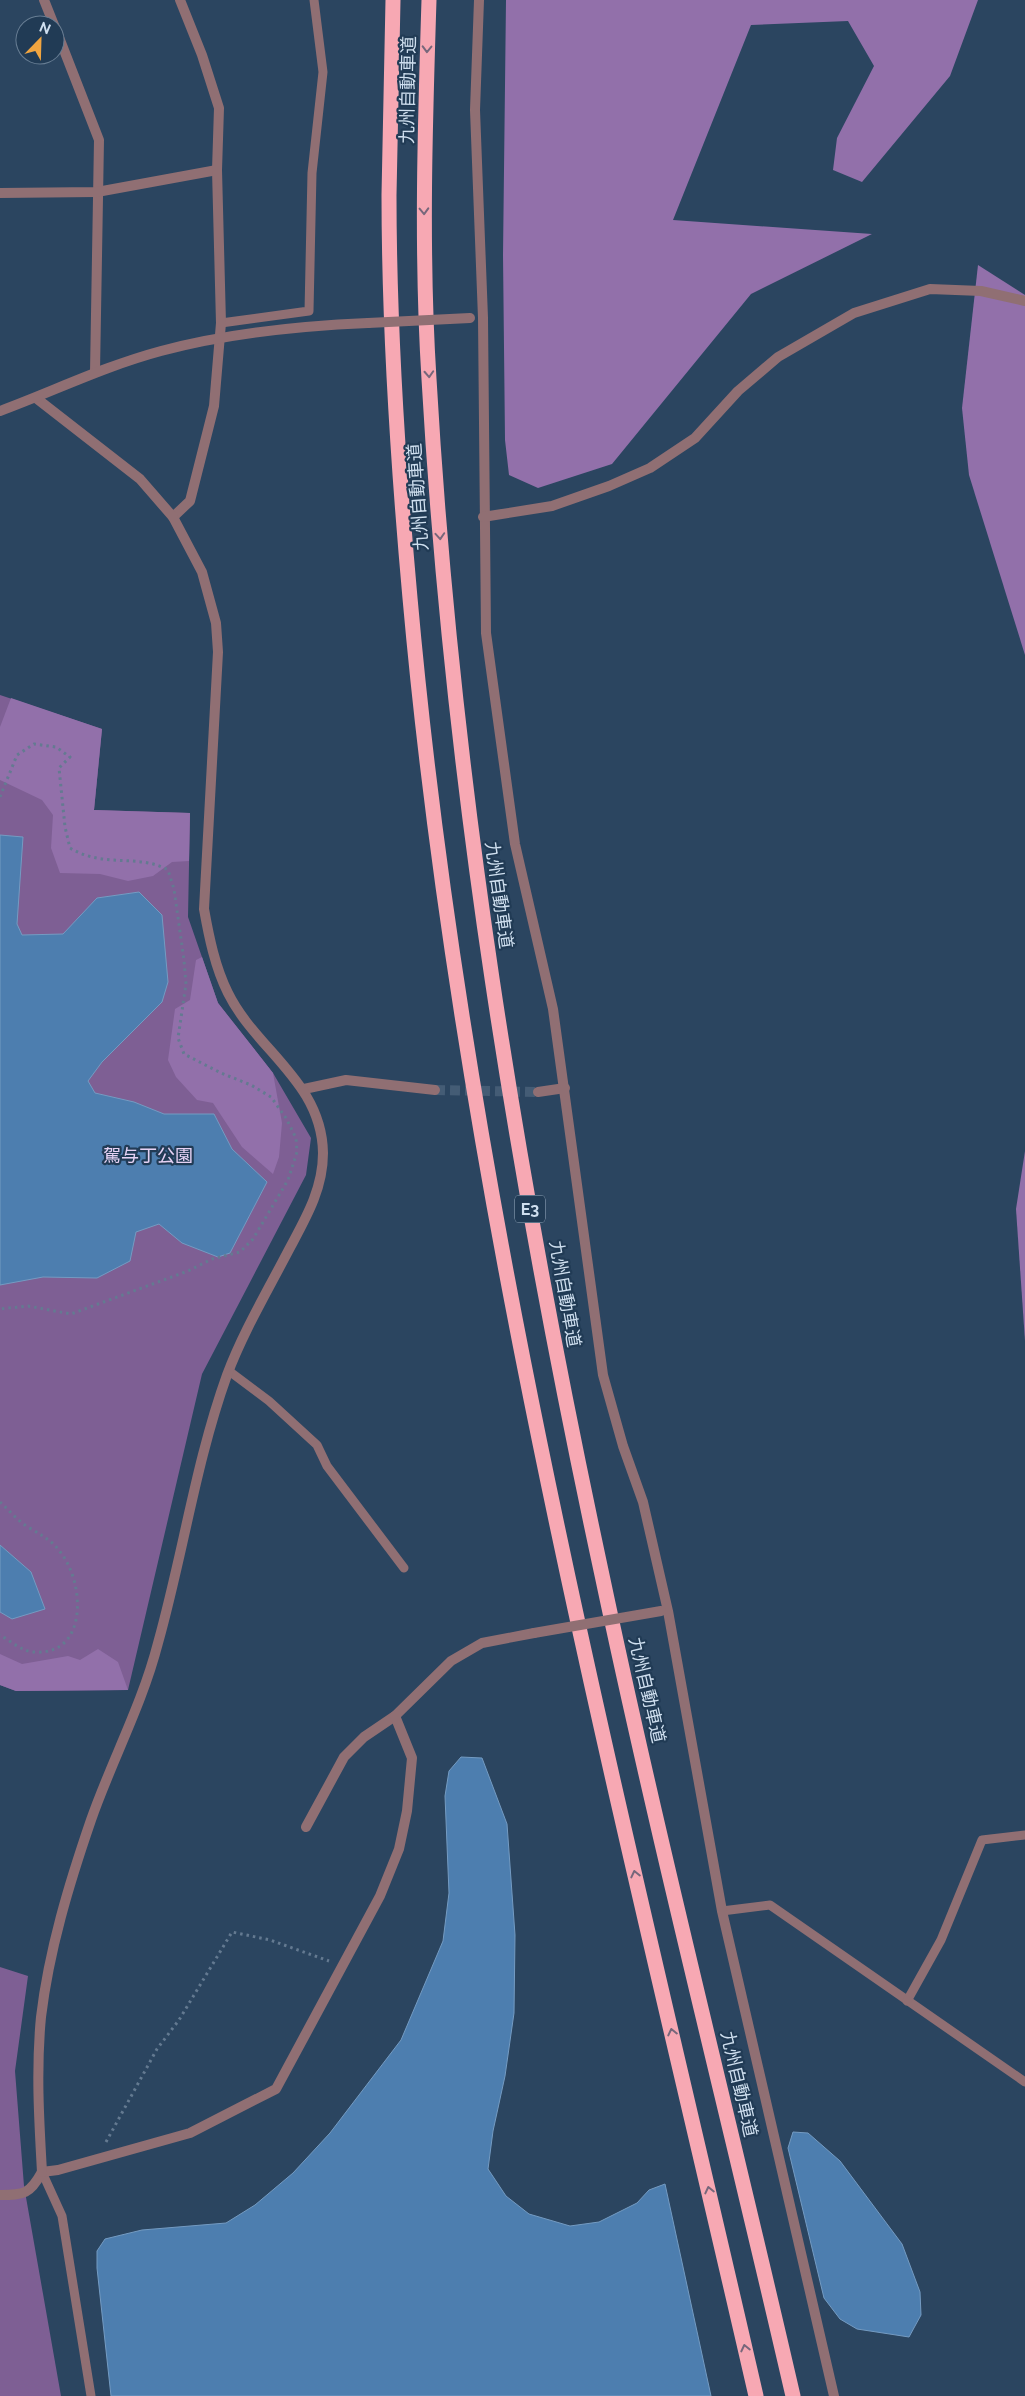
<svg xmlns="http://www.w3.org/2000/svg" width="1025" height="2396" viewBox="0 0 1025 2396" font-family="Raleway,'Noto Sans JP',sans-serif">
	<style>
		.green { fill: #7e5f94 }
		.forest { fill: #9270aa }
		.water { fill: #4d7eaf; stroke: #749bc2 }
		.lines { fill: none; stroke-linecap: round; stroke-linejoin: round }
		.minor-tunnel { stroke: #445c75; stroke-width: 10; stroke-dasharray: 10 5; stroke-linecap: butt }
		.path { stroke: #647a91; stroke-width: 3; stroke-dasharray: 2.5 4; stroke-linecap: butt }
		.service { stroke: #906f73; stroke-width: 9 }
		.minor { stroke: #906f73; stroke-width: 10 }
		.tertiary { stroke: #906f73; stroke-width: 10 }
		.motorway { stroke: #f7a8b3; stroke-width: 15 }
		.minor-bridge { stroke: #906f73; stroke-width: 10 }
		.tertiary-bridge { stroke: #906f73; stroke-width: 10 }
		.oneway { stroke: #77677b }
		.labels { text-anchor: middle; stroke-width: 4.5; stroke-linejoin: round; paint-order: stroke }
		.shield { fill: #213b55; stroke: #9baec1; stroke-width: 1 }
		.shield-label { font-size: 16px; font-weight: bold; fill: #cfdfef }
		.street-label { font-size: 18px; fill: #cfdfef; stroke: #213b55 }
		.park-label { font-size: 18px; fill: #e5d2f4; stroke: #213b55 }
	</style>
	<rect width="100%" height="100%" fill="#2b4560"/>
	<!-- green -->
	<g class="green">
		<polygon points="0,695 102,729 94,810 190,813 188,917 218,1003 273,1073 311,1138 306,1175 202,1374 128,1690 16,1691 0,1685"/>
		<polygon points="0,1967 28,1976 15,2071 24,2186 61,2396 0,2396"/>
	</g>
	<!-- forest -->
	<g class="forest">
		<polygon points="506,0 978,0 950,76 862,182 833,170 837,138 874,66 848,21 751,25 673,220 872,234 751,294 612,464 538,488 509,475 505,440 503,255"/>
		<polygon points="978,265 1025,295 1025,655 969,475 962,408"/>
		<polygon points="11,698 102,729 94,810 190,813 189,861 172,862 153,876 128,881 100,874 60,873 51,848 53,815 42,800 0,780 0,727"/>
		<polygon points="202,957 218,1003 273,1073 282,1123 279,1157 273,1174 242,1147 213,1103 197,1100 176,1077 168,1060 175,1009 190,1000 196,960"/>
		<polygon points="1025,1151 1025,1341 1016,1209"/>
		<polygon points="98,1649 118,1662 128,1690 16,1691 0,1685 0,1654 22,1664 68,1656 80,1660"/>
	</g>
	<!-- water -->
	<g class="water">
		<polygon points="0,835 23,837 17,924 22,935 63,934 97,898 139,892 162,915 168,982 162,1002 102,1062 88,1081 95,1093 134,1102 164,1114 214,1114 232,1149 267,1182 230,1253 218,1257 182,1243 159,1224 136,1232 130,1261 97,1278 43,1277 0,1285"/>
		<polygon points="0,1545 31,1572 45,1609 12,1619 0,1612"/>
		<polygon points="461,1757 482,1758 507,1824 515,1935 514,2013 505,2076 493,2131 488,2169 506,2196 529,2214 570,2226 599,2222 637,2203 649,2190 665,2184 711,2396 111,2396 97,2268 97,2251 105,2239 142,2230 226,2223 255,2205 293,2173 330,2133 401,2040 443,1941 449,1893 445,1796 449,1771"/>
		<polygon points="793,2132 808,2133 840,2161 902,2244 920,2292 921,2315 909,2337 857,2329 840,2319 824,2298 788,2148"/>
	</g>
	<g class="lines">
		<!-- minor-tunnel -->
		<polyline class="minor-tunnel" points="435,1090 538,1092"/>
		<!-- path -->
		<g class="path">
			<path d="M0 797 17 755 34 744 56 747 70 757 59 768 65 827 70 848C105 869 138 853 168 870L174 889 184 960 186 984 178 1038 184 1054 221 1073 251 1085 271 1097 286 1118 296 1138 297 1152 288 1180 253 1239 240 1252 212 1259 188 1271 71 1314 28 1306 0 1309"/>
			<path d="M0 1502C9 1510 18 1521 28 1527 41 1535 52 1540 61 1553 85 1584 88 1656 34 1652 23 1652 9 1640 0 1635"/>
			<polyline points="106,2142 157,2049 179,2020 232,1932 270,1940 329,1961"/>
		</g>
		<!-- service -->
		<g class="service">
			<polyline points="221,323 309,311 312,173 323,72 314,0"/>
			<polyline points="229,1371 269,1401 317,1445 327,1466 404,1568"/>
			<polyline points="722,1911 770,1905 1025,2082"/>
			<polyline points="907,2001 941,1940 982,1840 1025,1835"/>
			<polyline points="42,2172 62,2216 91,2396"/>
		</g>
		<!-- minor -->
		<g class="minor">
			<polyline points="44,0 54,25"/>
			<polyline points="55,27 99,140 95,372"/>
			<polyline points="0,193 97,192 217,170"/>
			<polyline points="173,517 190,501 214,406 221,323 217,170 219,108 202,55 180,0"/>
			<polyline points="304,1089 346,1080 435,1090"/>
			<polyline points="538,1092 565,1088"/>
			<polyline points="306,1827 344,1757 364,1737 395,1716"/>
			<path d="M0 2195C24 2195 30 2194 42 2172L58 2170 190 2133 276 2089 380 1896 399 1849 407 1811 412 1758 395 1716 451 1661 482 1643 534 1633"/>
		</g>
		<!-- tertiary -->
		<g class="tertiary">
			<polyline points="479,0 475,110 483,318 486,633 515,844 553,1009 603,1375 623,1446 643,1502 668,1611 722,1911 834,2396"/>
			<path d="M36 398 140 479 173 517 202 572 216 623 218 652 204 909C209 937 215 967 228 993 256 1050 322 1082 323 1153 323 1193 302 1224 284 1259 264 1297 242 1335 227 1375 196 1461 183 1554 158 1643 142 1705 112 1760 91 1820 69 1884 49 1950 41 2017 36 2069 39 2120 42 2172"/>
			<path d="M0 411C54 391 105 366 161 351 228 333 298 326 368 323"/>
			<polyline points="483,517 552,506 609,486 650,468 695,438 738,391 778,357 854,313 930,289 981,291 1025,301"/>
		</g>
		<!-- motorway -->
		<g class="motorway">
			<path d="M393 0C392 65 390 130 389 195 389 329 398 465 410 598 464 1207 620 1802 756 2396"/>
			<path d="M429 0C425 126 421 252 429 379 452 782 517 1180 602 1575 660 1850 730 2122 793 2396"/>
		</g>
		<!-- minor-bridge -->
		<polyline class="minor-bridge" points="534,1633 661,1611"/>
		<!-- tertiary-bridge -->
		<polyline class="tertiary-bridge" points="368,323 470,318"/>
	</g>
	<!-- one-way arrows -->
	<defs><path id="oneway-chevron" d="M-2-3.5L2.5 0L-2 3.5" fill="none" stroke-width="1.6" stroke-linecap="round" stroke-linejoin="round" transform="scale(1.25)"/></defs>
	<g class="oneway">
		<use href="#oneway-chevron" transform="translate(427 49) rotate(91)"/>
		<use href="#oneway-chevron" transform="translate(424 211) rotate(88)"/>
		<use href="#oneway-chevron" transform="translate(429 374) rotate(87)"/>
		<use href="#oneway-chevron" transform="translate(440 536) rotate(86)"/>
		<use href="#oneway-chevron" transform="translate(635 1874) rotate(-103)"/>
		<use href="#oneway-chevron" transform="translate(672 2032) rotate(-103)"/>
		<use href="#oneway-chevron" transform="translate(709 2190) rotate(-103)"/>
		<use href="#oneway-chevron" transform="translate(745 2348) rotate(-103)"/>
	</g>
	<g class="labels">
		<!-- shield labels -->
		<rect class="shield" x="515" y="1195.5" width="30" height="27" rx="4"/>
		<g class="shield-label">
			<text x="530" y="1215">E3</text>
		</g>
		<!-- street labels -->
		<g class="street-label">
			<text transform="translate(408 90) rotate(-89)" y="6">九州自動車道</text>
			<text transform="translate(418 497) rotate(-94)" y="6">九州自動車道</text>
			<text transform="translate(499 895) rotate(82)" y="6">九州自動車道</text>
			<text transform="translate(565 1294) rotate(80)" y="6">九州自動車道</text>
			<text transform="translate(647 1690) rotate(77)" y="6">九州自動車道</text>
			<text transform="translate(739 2084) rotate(77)" y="6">九州自動車道</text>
		</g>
		<!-- park labels -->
		<g class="park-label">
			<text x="148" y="1162">駕与丁公園</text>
		</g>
	</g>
	<!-- north arrow -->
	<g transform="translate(40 40) rotate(23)"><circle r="24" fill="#213b55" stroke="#677d93"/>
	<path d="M0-4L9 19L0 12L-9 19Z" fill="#f1a540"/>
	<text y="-8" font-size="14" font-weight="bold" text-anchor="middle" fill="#cfdfef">N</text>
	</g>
</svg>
